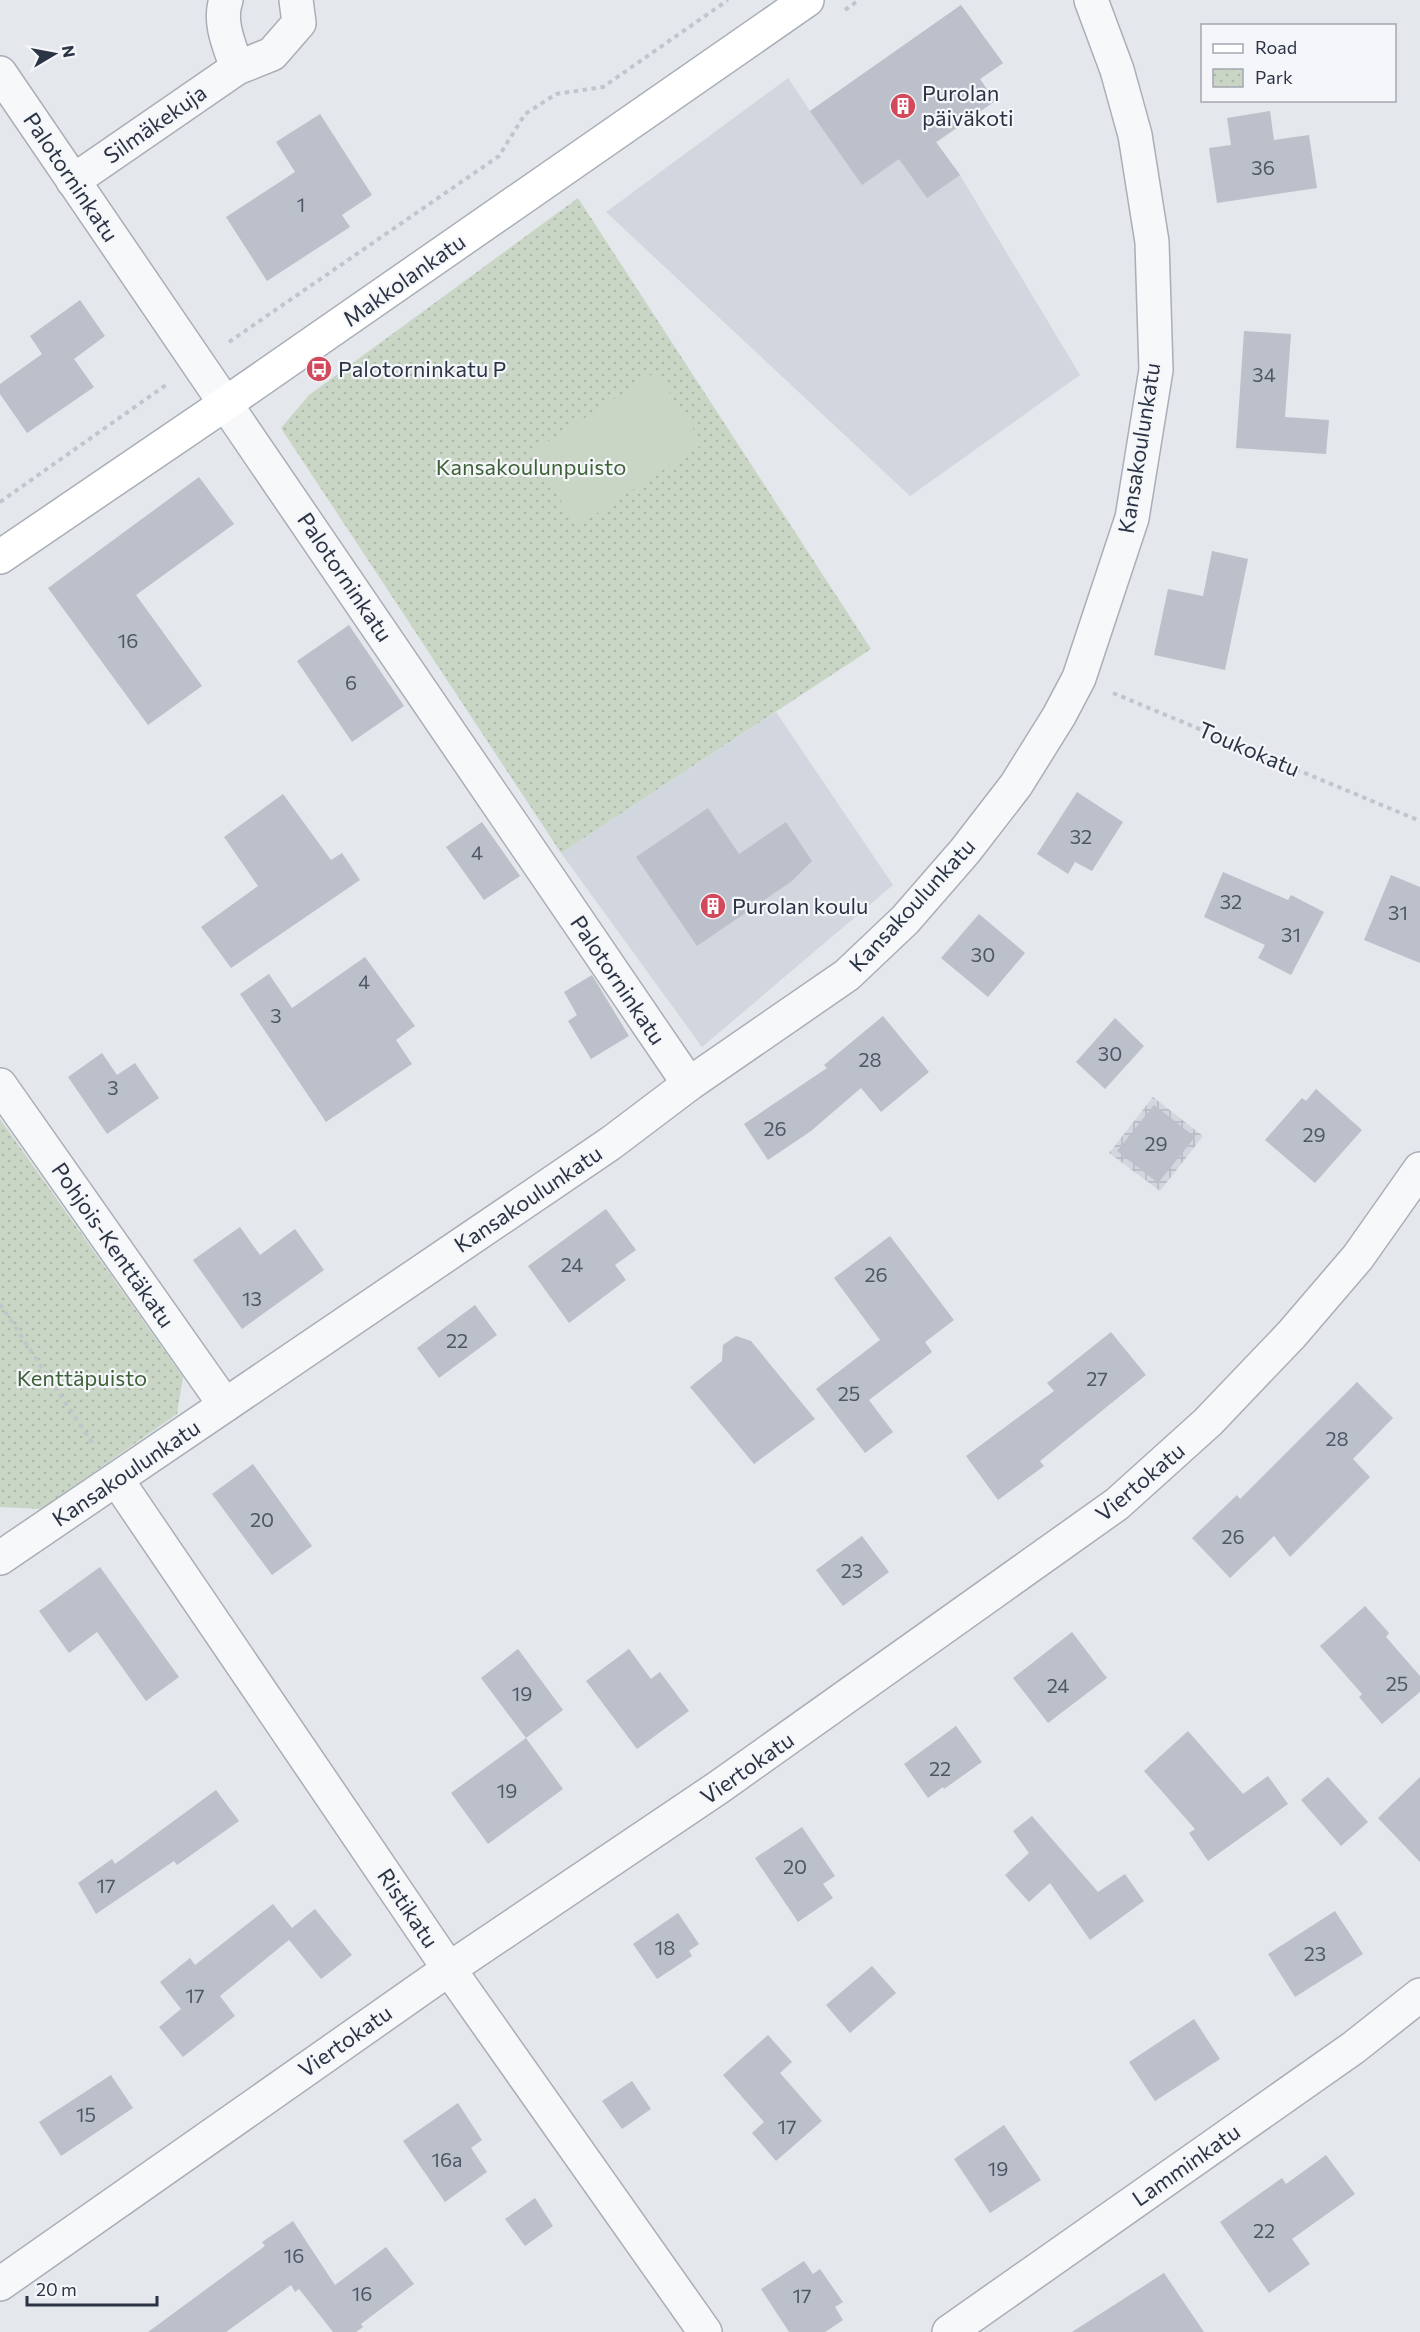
<svg xmlns="http://www.w3.org/2000/svg" width="1420" height="2332" viewBox="0 0 1420 2332" font-family="Commissioner,sans-serif">
	<style>
		.built { fill: #d2d6de }
		.industrial { fill: url(#industrial-grid) }
		.park { fill: url(#park-dots) }
		.pitch { fill: #c9d6c5 }
		.building { fill: #bbc0ca }
		.lines { fill: none; stroke-linecap: round; stroke-linejoin: round }
		.street-casing { stroke: #a9aeb7; stroke-width: 36 }
		.secondary-casing { stroke: #a9aeb7; stroke-width: 36 }
		.path { stroke: #c2c5cb; stroke-width: 4; stroke-dasharray: 4.5 4.5; stroke-linecap: butt }
		.street { stroke: #f7f8fa; stroke-width: 33 }
		.secondary { stroke: #fff; stroke-width: 33 }
		.labels { text-anchor: middle; stroke-width: 4.5; stroke-linejoin: round; paint-order: stroke }
		.number-label { font-size: 20px; fill: #4f5766 }
		.poi-label { font-size: 22px; fill: #2b3445; stroke: #f4f6f9; text-anchor: start }
		.street-label { font-size: 22px; fill: #2b3445; stroke: #f4f6f9 }
		.park-label { font-size: 22px; fill: #3f6138; stroke: #f4f6f9 }
	</style>
	<defs>
		<pattern id="industrial-grid" width="8" height="8" patternUnits="userSpaceOnUse" patternTransform="scale(1.5)"><rect width="8" height="8" fill="#d2d6de"/><path d="M0 4h8M4 0v8" fill="none" stroke="#b4b8c0"/></pattern>
		<pattern id="park-dots" width="8" height="8" patternUnits="userSpaceOnUse" patternTransform="scale(1.5)"><rect width="8" height="8" fill="#c9d6c5"/><path d="M2 2h.1M6 6h.1" fill="none" stroke="#adb8ab" stroke-width="1.8" stroke-linecap="round"/></pattern>
	</defs>
	<rect width="100%" height="100%" fill="#e4e7ec"/>
	<!-- built -->
	<g class="built">
		<polygon points="961,5 1003,63 980,79 995,101 936,143 960,175 1080,375 910,496 606,212 788,78 810,111"/>
		<polygon points="776,712 893,885 702,1047 561,853"/>
	</g>
	<!-- industrial -->
	<polygon class="industrial" points="1153,1097 1203,1136 1160,1191 1109,1153"/>
	<!-- park -->
	<g class="park">
		<polygon points="578,198 871,649 561,853 281,428 309,395"/>
		<polygon points="0,1119 183,1377 177,1414 41,1509 0,1507"/>
	</g>
	<!-- pitch -->
	<polygon class="pitch" points="656,372 703,444 577,526 530,453"/>
	<!-- building -->
	<g class="building">
		<polygon points="961,5 1003,63 980,79 995,101 936,142 960,175 927,198 899,159 862,185 810,111"/>
		<polygon points="1270,111 1274,140 1309,135 1317,188 1217,203 1209,148 1231,145 1227,118"/>
		<polygon points="320,114 372,195 342,215 350,227 267,281 226,217 295,172 276,142"/>
		<polygon points="80,300 105,336 74,359 94,387 27,433 0,394 0,384 42,354 30,336"/>
		<polygon points="1244,331 1291,334 1285,417 1329,420 1326,454 1236,448"/>
		<polygon points="199,477 234,524 136,595 202,686 148,725 48,588"/>
		<polygon points="1212,551 1248,559 1225,670 1154,655 1168,589 1203,596"/>
		<polygon points="349,625 404,706 352,742 297,661"/>
		<polygon points="1077,792 1123,822 1092,871 1075,862 1068,874 1037,854"/>
		<polygon points="283,794 331,860 342,853 360,880 231,968 201,927 258,886 224,837"/>
		<polygon points="708,808 739,854 786,822 812,861 792,881 697,946 636,857"/>
		<polygon points="482,822 520,876 484,900 446,847"/>
		<polygon points="1223,872 1288,900 1291,895 1324,912 1291,975 1258,958 1265,945 1204,917"/>
		<polygon points="1391,875 1420,887 1420,963 1364,940"/>
		<polygon points="979,914 1025,953 988,997 941,958"/>
		<polygon points="365,957 415,1026 396,1040 412,1064 326,1122 240,994 269,974 292,1008"/>
		<polygon points="592,975 629,1036 591,1059 568,1021 577,1015 564,992"/>
		<polygon points="883,1016 929,1072 881,1112 861,1088 811,1131 768,1160 744,1124 827,1068 824,1065"/>
		<polygon points="1115,1018 1144,1046 1105,1089 1076,1062"/>
		<polygon points="102,1053 117,1075 135,1063 159,1098 107,1134 68,1077"/>
		<polygon points="1316,1089 1362,1130 1315,1183 1265,1140 1302,1098 1306,1101"/>
		<polygon points="1154,1105 1195,1137 1158,1183 1117,1151"/>
		<polygon points="606,1209 636,1250 615,1265 626,1280 569,1323 528,1266"/>
		<polygon points="240,1227 260,1255 295,1229 324,1270 242,1329 193,1260"/>
		<polygon points="890,1236 954,1320 925,1342 932,1352 869,1400 893,1432 865,1453 816,1389 880,1340 834,1278"/>
		<polygon points="475,1305 497,1335 439,1378 417,1348"/>
		<polygon points="1111,1332 1146,1375 1040,1461 1044,1466 998,1500 966,1456 1054,1391 1047,1383"/>
		<polygon points="736,1336 751,1341 815,1419 754,1464 690,1387 722,1361 723,1345"/>
		<polygon points="1357,1382 1393,1418 1353,1459 1370,1477 1290,1557 1274,1536 1230,1578 1192,1538 1237,1495 1240,1499"/>
		<polygon points="253,1464 312,1546 272,1575 212,1494"/>
		<polygon points="862,1536 889,1572 843,1606 816,1570"/>
		<polygon points="100,1567 179,1677 146,1701 97,1632 69,1653 39,1611"/>
		<polygon points="1365,1606 1389,1633 1386,1637 1420,1676 1420,1692 1382,1724 1359,1697 1362,1694 1320,1646"/>
		<polygon points="1072,1632 1107,1678 1048,1723 1013,1678"/>
		<polygon points="518,1649 563,1710 526,1738 481,1678"/>
		<polygon points="629,1649 651,1679 660,1672 689,1711 637,1749 586,1681"/>
		<polygon points="956,1726 982,1762 944,1789 943,1787 928,1798 904,1764"/>
		<polygon points="1188,1731 1243,1794 1268,1776 1288,1804 1208,1861 1189,1833 1195,1829 1144,1771"/>
		<polygon points="526,1738 563,1789 488,1844 451,1793"/>
		<polygon points="1328,1777 1368,1822 1341,1846 1301,1800"/>
		<polygon points="1420,1777 1420,1862 1378,1818"/>
		<polygon points="216,1790 239,1821 177,1865 174,1861 96,1914 78,1883 112,1859 115,1864"/>
		<polygon points="1032,1816 1098,1892 1125,1874 1144,1901 1090,1940 1050,1883 1029,1902 1005,1875 1029,1853 1013,1831"/>
		<polygon points="802,1827 835,1876 823,1884 833,1898 798,1922 755,1858"/>
		<polygon points="273,1904 292,1928 315,1909 352,1955 321,1979 289,1940 220,1996 235,2016 183,2057 159,2027 181,2009 160,1982 190,1958 195,1965"/>
		<polygon points="1335,1911 1363,1954 1295,1997 1268,1954"/>
		<polygon points="678,1913 699,1944 689,1951 692,1956 657,1979 633,1944"/>
		<polygon points="872,1966 896,1993 850,2033 826,2005"/>
		<polygon points="1194,2019 1220,2059 1155,2101 1129,2062"/>
		<polygon points="768,2035 792,2062 780,2073 822,2121 776,2161 752,2133 764,2122 723,2075"/>
		<polygon points="111,2075 133,2108 61,2156 39,2122"/>
		<polygon points="632,2081 651,2109 622,2129 602,2101"/>
		<polygon points="458,2103 482,2140 471,2148 487,2172 445,2202 403,2141"/>
		<polygon points="1004,2125 1041,2180 990,2213 954,2159"/>
		<polygon points="1326,2155 1355,2194 1292,2239 1310,2264 1269,2293 1220,2222 1282,2178 1286,2184"/>
		<polygon points="535,2198 553,2226 525,2246 505,2219"/>
		<polygon points="293,2221 335,2285 386,2247 414,2284 361,2324 363,2327 356,2332 333,2332 299,2289 295,2292 291,2285 226,2332 148,2332 265,2246 262,2242"/>
		<polygon points="804,2261 813,2274 820,2269 843,2302 835,2307 843,2320 825,2332 789,2332 761,2289"/>
		<polygon points="1164,2273 1204,2332 1072,2332"/>
	</g>
	<g class="lines">
		<!-- street casing -->
		<g class="street-casing">
			<g id="street">
				<path d="M226 0C218 22 230 47 237 68"/>
				<polyline points="0,73 689,1084"/>
				<polyline points="73,181 237,68 272,54 299,23 296,0"/>
				<polyline points="0,1085 225,1405"/>
				<polyline points="117,1480 449,1969 705,2332"/>
				<polyline points="0,1558 611,1143 689,1084 847,975 905,920 965,851 1016,785 1059,716 1079,678 1132,518 1156,370 1152,242 1135,135 1117,70 1091,0"/>
				<polyline points="0,2284 449,1969 719,1787 1117,1504 1208,1422 1292,1334 1358,1257 1420,1169"/>
				<polyline points="949,2332 1353,2048 1420,1995"/>
			</g>
		</g>
		<!-- secondary casing -->
		<g class="secondary-casing">
			<polyline id="secondary" points="0,557 225,404 807,0"/>
		</g>
		<!-- path -->
		<g class="path">
			<polyline points="845,10 859,0"/>
			<polyline points="229,342 499,156 525,114 556,94 603,87 728,0"/>
			<polyline points="0,502 166,385"/>
			<polyline points="1113,693 1420,821"/>
			<polyline points="0,1304 94,1446"/>
		</g>
		<!-- street -->
		<use href="#street" class="street"/>
		<!-- secondary -->
		<use href="#secondary" class="secondary"/>
	</g>
	<!-- icons -->
	<defs>
		<g id="building-disc" transform="scale(1.35)"><circle r="9.5" fill="#d1495b" stroke="#f4f6f9"/><path d="M-4-6H4V6H1V3H-1V6H-4ZM-2.5-4.3h1.7v1.8h-1.7ZM.8-4.3h1.7v1.8H.8ZM-2.5-1h1.7V.8h-1.7ZM.8-1h1.7V.8H.8Z" fill="#fff"/></g>
		<g id="bus-disc" transform="scale(1.35)"><circle r="9.5" fill="#d1495b" stroke="#f4f6f9"/><path d="M-5-6H5V4H4V6H2V4H-2V6H-4V4H-5ZM-3.5-4V0h7V-4ZM-3.5 1.2v1.5H-2V1.2ZM2 1.2v1.5H3.5V1.2Z" fill="#fff"/></g>
	</defs>
	<g fill-rule="evenodd">
		<use href="#building-disc" x="903" y="106"/>
		<use href="#bus-disc" x="319" y="369"/>
		<use href="#building-disc" x="713" y="906"/>
	</g>
	<g class="labels">
		<!-- number labels -->
		<g class="number-label">
			<text x="1263" y="175">36</text>
			<text x="301" y="212">1</text>
			<text x="1264" y="382">34</text>
			<text x="128" y="648">16</text>
			<text x="351" y="690">6</text>
			<text x="1081" y="844">32</text>
			<text x="477" y="860">4</text>
			<text x="1231" y="909">32</text>
			<text x="1398" y="920">31</text>
			<text x="1291" y="942">31</text>
			<text x="983" y="962">30</text>
			<text x="364" y="989">4</text>
			<text x="276" y="1023">3</text>
			<text x="1110" y="1061">30</text>
			<text x="870" y="1067">28</text>
			<text x="113" y="1095">3</text>
			<text x="775" y="1136">26</text>
			<text x="1314" y="1142">29</text>
			<text x="1156" y="1151">29</text>
			<text x="572" y="1272">24</text>
			<text x="876" y="1282">26</text>
			<text x="252" y="1306">13</text>
			<text x="457" y="1348">22</text>
			<text x="1097" y="1386">27</text>
			<text x="849" y="1401">25</text>
			<text x="1337" y="1446">28</text>
			<text x="262" y="1527">20</text>
			<text x="1233" y="1544">26</text>
			<text x="852" y="1578">23</text>
			<text x="1397" y="1691">25</text>
			<text x="1058" y="1693">24</text>
			<text x="522" y="1701">19</text>
			<text x="940" y="1776">22</text>
			<text x="507" y="1798">19</text>
			<text x="795" y="1874">20</text>
			<text x="106" y="1893">17</text>
			<text x="665" y="1955">18</text>
			<text x="1315" y="1961">23</text>
			<text x="195" y="2003">17</text>
			<text x="86" y="2122">15</text>
			<text x="787" y="2134">17</text>
			<text x="447" y="2167">16a</text>
			<text x="998" y="2176">19</text>
			<text x="1264" y="2238">22</text>
			<text x="294" y="2263">16</text>
			<text x="362" y="2301">16</text>
			<text x="802" y="2303">17</text>
		</g>
		<!-- poi labels -->
		<g class="poi-label">
			<text x="922" y="101">Purolan<tspan x="922" dy="25">päiväkoti</tspan></text>
			<text x="338" y="377">Palotorninkatu P</text>
			<text x="732" y="914">Purolan koulu</text>
		</g>
		<!-- street labels -->
		<g class="street-label">
			<text transform="translate(155 124) rotate(-35)" y="8">Silmäkekuja</text>
			<text transform="translate(71 177) rotate(56)" y="8">Palotorninkatu</text>
			<text transform="translate(404 280) rotate(-35)" y="8">Makkolankatu</text>
			<text transform="translate(1139 448) rotate(-81)" y="8">Kansakoulunkatu</text>
			<text transform="translate(345 577) rotate(56)" y="8">Palotorninkatu</text>
			<text transform="translate(1249 749) rotate(23)" y="8">Toukokatu</text>
			<text transform="translate(912 905) rotate(-47)" y="8">Kansakoulunkatu</text>
			<text transform="translate(618 980) rotate(56)" y="8">Palotorninkatu</text>
			<text transform="translate(528 1199) rotate(-34)" y="8">Kansakoulunkatu</text>
			<text transform="translate(113 1245) rotate(55)" y="8">Pohjois-Kenttäkatu</text>
			<text transform="translate(126 1473) rotate(-34)" y="8">Kansakoulunkatu</text>
			<text transform="translate(1140 1482) rotate(-40)" y="8">Viertokatu</text>
			<text transform="translate(747 1768) rotate(-35)" y="8">Viertokatu</text>
			<text transform="translate(408 1908) rotate(56)" y="8">Ristikatu</text>
			<text transform="translate(345 2041) rotate(-35)" y="8">Viertokatu</text>
			<text transform="translate(1186 2165) rotate(-35)" y="8">Lamminkatu</text>
		</g>
		<!-- park labels -->
		<g class="park-label">
			<text x="531" y="475">Kansakoulunpuisto</text>
			<text x="82" y="1386">Kenttäpuisto</text>
		</g>
	</g>
	<!-- legend -->
	<rect x="1201" y="24" width="195" height="78" fill="#f4f6f9" stroke="#a4a8b1" stroke-width="1.5"/>
	<rect x="1213" y="44" width="30" height="9" fill="#ffffff" stroke="#a4a8b1" stroke-width="1.5"/>
	<text x="1255" y="54" font-size="18" fill="#2b3445">Road</text>
	<rect x="1213" y="69" width="30" height="18" fill="url(#park-dots)" stroke="#a4a8b1" stroke-width="1.5"/>
	<text x="1255" y="84" font-size="18" fill="#2b3445">Park</text>
	<!-- north arrow -->
	<g transform="translate(54 54) rotate(80)" stroke="#f4f6f9" stroke-width="4.5" paint-order="stroke">
	<path d="M0-4.5L10 22L0 15L-10 22Z" fill="#2b3445"/>
	<text y="-9" font-size="16" font-weight="bold" text-anchor="middle" fill="#2b3445">N</text>
	</g>
	<!-- scale -->
	<path d="M27 2296v9h130v-9" fill="none" stroke="#2b3445" stroke-width="3"/>
	<text x="36" y="2296" font-size="18" fill="#2b3445" stroke="#f4f6f9" stroke-width="4.5" paint-order="stroke">20 m</text>
</svg>
